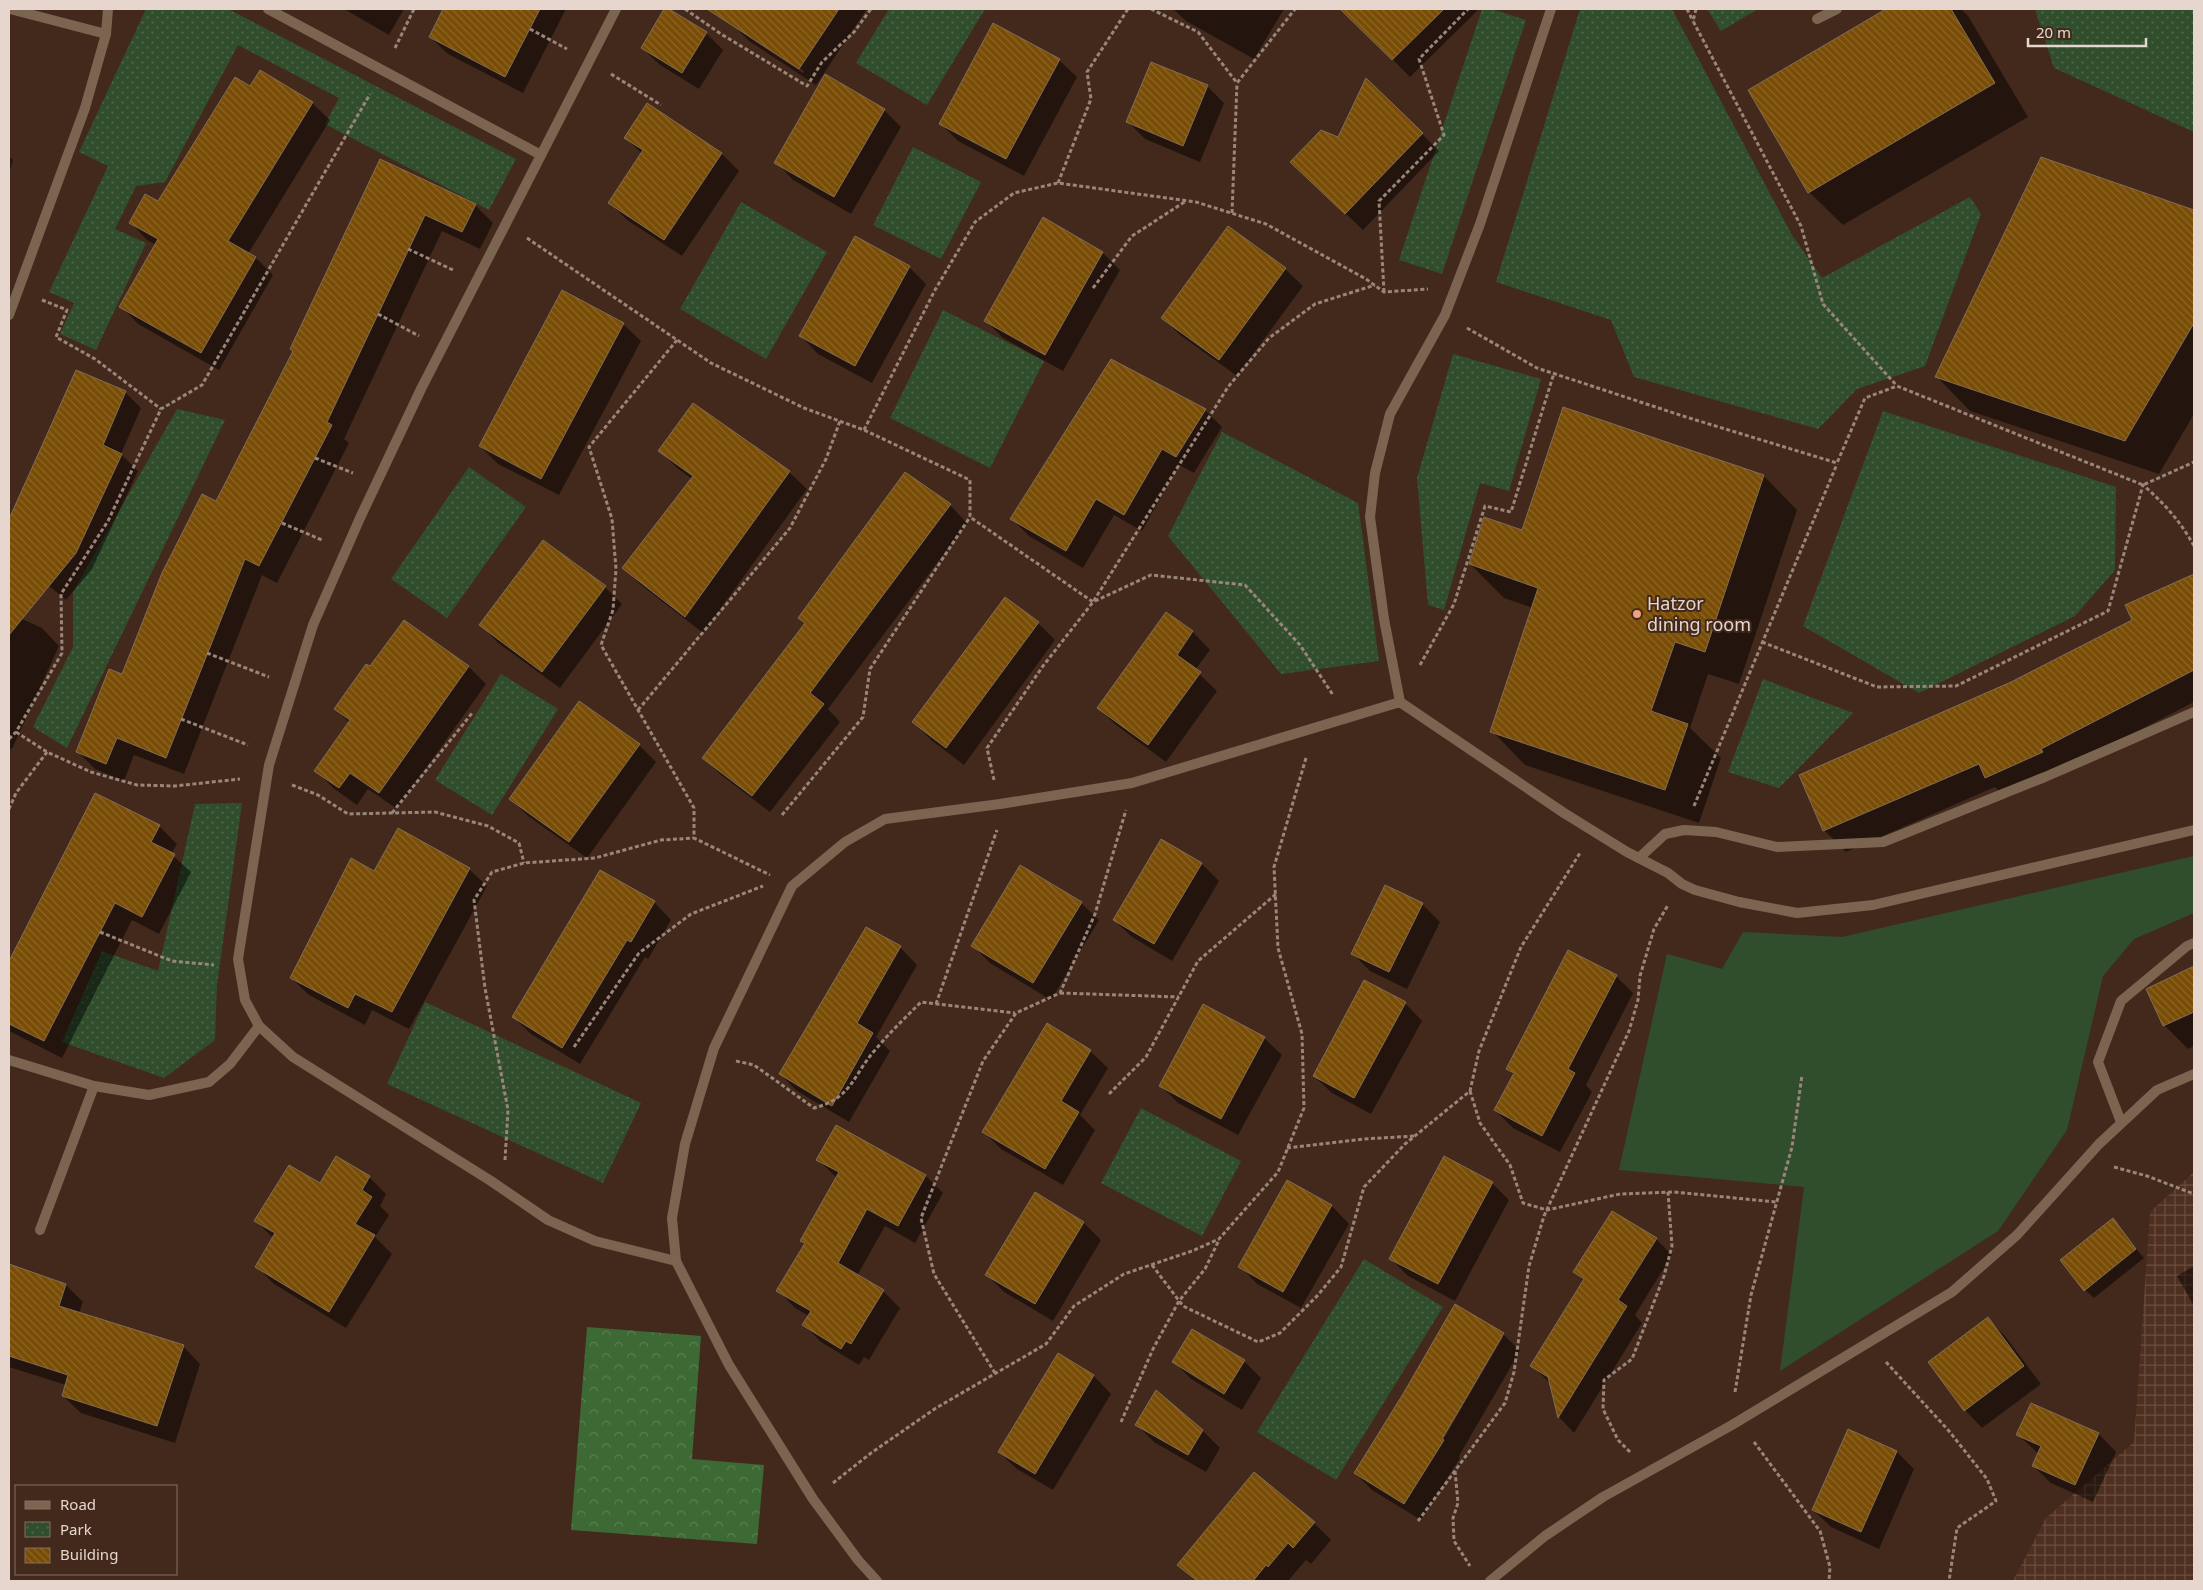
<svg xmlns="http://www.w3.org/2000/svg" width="2203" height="1590" viewBox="0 0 2203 1590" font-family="'Noto Sans',sans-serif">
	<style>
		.industrial { fill: url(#industrial-grid) }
		.green { fill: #314e2c }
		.forest { fill: url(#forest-crowns) }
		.park { fill: url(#park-dots) }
		.shadow { fill: #0007; fill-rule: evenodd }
		.building { fill: url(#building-back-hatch); stroke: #826d55 }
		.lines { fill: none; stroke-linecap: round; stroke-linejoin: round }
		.path { stroke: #9a857a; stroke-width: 3; stroke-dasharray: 4 2.5; stroke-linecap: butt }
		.lane { stroke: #7c6550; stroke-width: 10 }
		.street { stroke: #7c6550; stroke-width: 10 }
		.poi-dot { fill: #f1a17d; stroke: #42291c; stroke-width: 2 }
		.labels { text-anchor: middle; stroke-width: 4; stroke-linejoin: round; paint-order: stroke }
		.poi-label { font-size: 18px; fill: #e7d6cd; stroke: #42291c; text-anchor: start }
	</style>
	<defs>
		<pattern id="industrial-grid" width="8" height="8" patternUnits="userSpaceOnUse" patternTransform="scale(1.25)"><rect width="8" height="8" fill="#4f3020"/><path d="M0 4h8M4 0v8" fill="none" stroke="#684d3f"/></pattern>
		<pattern id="forest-crowns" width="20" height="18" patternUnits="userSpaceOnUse" patternTransform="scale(1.25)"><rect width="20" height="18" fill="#3d6a34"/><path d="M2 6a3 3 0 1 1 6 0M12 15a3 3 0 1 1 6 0" fill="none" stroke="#597f50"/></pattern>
		<pattern id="park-dots" width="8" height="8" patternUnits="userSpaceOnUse" patternTransform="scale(1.25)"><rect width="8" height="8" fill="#314e2c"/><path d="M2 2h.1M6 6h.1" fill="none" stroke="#4f6749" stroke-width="1.8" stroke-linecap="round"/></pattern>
		<pattern id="building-back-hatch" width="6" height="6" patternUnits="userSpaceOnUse" patternTransform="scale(1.25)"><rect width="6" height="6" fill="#794d06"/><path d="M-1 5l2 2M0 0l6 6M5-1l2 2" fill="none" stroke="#8c6629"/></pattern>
	</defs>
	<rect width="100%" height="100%" fill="#42291c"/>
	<!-- industrial -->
	<polygon class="industrial" points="2194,1172 2194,1581 2013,1581 2046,1518 2134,1442 2150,1212"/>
	<!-- green -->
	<polygon class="green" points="2194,856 2194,913 2134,939 2103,976 2067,1130 1998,1231 1780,1371 1804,1187 1619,1170 1667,954 1722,969 1743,932 1842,937"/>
	<!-- forest -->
	<polygon class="forest" points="587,1327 701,1336 692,1459 764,1465 757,1544 571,1530"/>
	<!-- park -->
	<g class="park">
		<polygon points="146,9 228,9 516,159 489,210 325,124 339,98 238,45 165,182 136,186 115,229 146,243 96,350 60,334 74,303 49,292 108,166 79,152"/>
		<polygon points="889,9 985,9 927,105 856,63"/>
		<polygon points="1482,9 1491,9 1526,20 1442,274 1399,260"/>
		<polygon points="1580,9 1672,9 1792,235 1822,278 1970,197 1981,214 1925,366 1857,389 1818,429 1634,377 1611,320 1496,282"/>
		<polygon points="1707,9 1758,9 1721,31"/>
		<polygon points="2035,9 2194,9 2194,132 2054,68"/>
		<polygon points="913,147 981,182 941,259 873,225"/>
		<polygon points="741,202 827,252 766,359 680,309"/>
		<polygon points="943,310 1044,361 990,468 890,418"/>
		<polygon points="1453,354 1541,379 1509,491 1480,483 1444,610 1428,605 1417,478"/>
		<polygon points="177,409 225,420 67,748 33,727 73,647 73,592"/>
		<polygon points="1883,411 2116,487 2115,570 2075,616 1919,693 1803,626"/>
		<polygon points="1222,432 1358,503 1379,661 1281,674 1168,536"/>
		<polygon points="469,467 526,507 447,618 391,579"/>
		<polygon points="501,674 558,709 492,815 435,780"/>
		<polygon points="1763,679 1853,713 1779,788 1728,772"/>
		<polygon points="242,803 217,985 215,1040 164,1078 62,1042 102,951 158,971 195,804"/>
		<polygon points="425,1002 641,1103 603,1183 387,1084"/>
		<polygon points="1141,1108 1241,1161 1202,1236 1101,1183"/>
		<polygon points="1364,1259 1443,1307 1336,1480 1257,1432"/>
	</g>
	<!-- shadow -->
	<g class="shadow">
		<polygon points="344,9 404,9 389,35"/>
		<polygon points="445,9 566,9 523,93 448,54 430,37"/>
		<polygon points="666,9 706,33 723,50 699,89 660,65 642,48"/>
		<path d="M742 9H867L816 85 749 41 732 24ZM750 36 804 71 803 73 750 38Z"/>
		<polygon points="1173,9 1284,9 1254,59 1186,21"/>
		<polygon points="1364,9 1477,9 1478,10 1410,77 1353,20"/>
		<polygon points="1889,9 1961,9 1968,16 2028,117 1843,225 1809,192 1749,90"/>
		<polygon points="1059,60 1077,77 1024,176 958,141 940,123"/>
		<polygon points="261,71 312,103 330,120 248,254 256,258 273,275 219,370 138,324 121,306 156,245 147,240 130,222 159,203 251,88"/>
		<polygon points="1207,86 1224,103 1200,162 1145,139 1128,122"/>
		<polygon points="647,105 722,154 739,171 682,256 627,220 610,203 642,154 626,138"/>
		<polygon points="884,110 901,127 851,214 793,180 776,162"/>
		<polygon points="1422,134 1439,151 1363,230 1309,179"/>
		<polygon points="9,156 13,160 9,173"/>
		<polygon points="2042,158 2194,211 2194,414 2159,474 1970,411 1937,377"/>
		<polygon points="380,161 475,205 493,223 480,249 442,231 344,439 349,443 277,583 262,575 184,774 134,755 124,781 95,769 78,752 123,676 216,503 294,352"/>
		<polygon points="1043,219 1103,253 1120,270 1063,371 1003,338 986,321"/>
		<polygon points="1228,228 1285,269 1303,286 1237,376 1180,335 1162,317"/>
		<polygon points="909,267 926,284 872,383 818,354 801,336"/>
		<polygon points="623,324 641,341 559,495 498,464 480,446"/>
		<polygon points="125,392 141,408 121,454 138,471 92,569 66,600 9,553 9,517"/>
		<polygon points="1564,409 1764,476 1797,510 1739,684 1708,674 1690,728 1721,758 1699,823 1525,765 1492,731 1533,608 1504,598 1470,564 1523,532"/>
		<polygon points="1205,410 1222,427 1194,473 1179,465 1142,531 1114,515 1083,568 1029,536 1012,519"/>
		<polygon points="660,451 789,472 807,489 703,633 641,585 623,568 692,479 677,468"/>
		<polygon points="906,474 950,505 967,523 828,709 840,722 770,812 721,775 703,757 806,624"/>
		<polygon points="2194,576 2194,702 2062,770 2063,774 2007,798 1995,787 1846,852 1824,830 1801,776 2011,683 2134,620 2127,605"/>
		<polygon points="605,587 622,604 560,688 498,643 481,625"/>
		<polygon points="9,613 42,628 59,646 12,749 9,748"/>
		<polygon points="1166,614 1193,632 1210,650 1195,670 1217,691 1166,762 1116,725 1098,708"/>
		<polygon points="404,621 469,667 486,684 397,809 368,789 357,805 333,788 316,770 350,723 335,709 371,668"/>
		<polygon points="1038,623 1055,640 964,765 931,740 914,722"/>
		<polygon points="639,745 656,762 587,858 528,816 510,798"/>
		<polygon points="96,794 159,826 177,844 171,854 191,872 159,934 132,920 62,1058 9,1031 9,964"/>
		<polygon points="1162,841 1202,864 1219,881 1172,961 1132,937 1114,920"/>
		<polygon points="469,869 487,886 409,1029 372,1010 365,1025 309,995 291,978 374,873"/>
		<polygon points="1385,887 1422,904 1440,922 1407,989 1370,971 1352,953"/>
		<polygon points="654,902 671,920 648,959 645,957 580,1064 531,1034 513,1017"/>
		<polygon points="1081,903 1099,920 1051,1000 990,963 973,946"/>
		<polygon points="900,947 917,965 876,1037 890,1051 849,1122 797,1091 780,1074"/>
		<polygon points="2194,968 2194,1046 2188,1049 2164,1025 2148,990"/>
		<polygon points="1616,976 1633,993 1586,1085 1592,1092 1560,1152 1513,1128 1495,1110 1514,1075 1507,1068"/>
		<polygon points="1405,1003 1422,1021 1371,1114 1332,1093 1314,1076"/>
		<polygon points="1264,1038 1282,1055 1238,1135 1178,1103 1160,1085"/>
		<polygon points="1090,1051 1108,1068 1080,1115 1095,1130 1063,1185 1001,1149 984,1132"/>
		<polygon points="836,1127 926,1176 943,1193 915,1243 885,1226 857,1276 883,1291 900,1308 869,1360 864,1357 859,1365 821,1342 804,1325 809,1316 795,1308 778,1290 805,1245 802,1241 837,1178 818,1160"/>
		<polygon points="369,1177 386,1194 380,1206 389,1215 375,1237 392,1254 346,1328 274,1284 256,1266 273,1238 256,1221 320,1185"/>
		<polygon points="1287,1182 1332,1206 1349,1224 1301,1308 1257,1284 1240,1266"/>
		<polygon points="1492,1183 1509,1200 1455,1301 1408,1276 1391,1259"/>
		<polygon points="1035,1194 1084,1223 1101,1240 1053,1321 1004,1292 987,1275"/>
		<polygon points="2112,1220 2144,1258 2094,1298 2085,1290"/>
		<polygon points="1656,1239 1672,1255 1635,1315 1642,1323 1574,1433 1559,1417 1551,1384 1531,1365 1584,1281 1575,1272"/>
		<polygon points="9,1266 66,1285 83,1302 79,1313 183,1346 200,1364 175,1443 81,1413 63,1396 66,1385 9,1367"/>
		<polygon points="2194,1266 2194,1306 2177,1276"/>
		<polygon points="1988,1319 2005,1336 2041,1384 1982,1428 1965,1410 1930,1363"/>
		<path d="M1503 1334 1520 1351 1459 1456 1460 1458 1421 1520 1372 1490 1355 1473ZM1500 1337H1503L1440 1445 1437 1443Z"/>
		<polygon points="1058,1355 1094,1376 1111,1394 1053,1490 1017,1469 999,1452"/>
		<polygon points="1244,1361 1261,1378 1242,1410 1191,1379 1174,1362"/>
		<polygon points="2032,1404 2099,1434 2116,1452 2093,1502 2051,1483 2033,1466 2039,1454 2018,1435"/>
		<polygon points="1137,1425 1202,1430 1220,1448 1206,1472 1154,1442"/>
		<polygon points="1849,1430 1897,1452 1914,1469 1879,1549 1831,1527 1813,1510"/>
		<polygon points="1314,1523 1331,1540 1311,1564 1306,1560 1288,1581 1195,1581 1178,1565"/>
	</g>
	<!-- building -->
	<g class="building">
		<polygon points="443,9 540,9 505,77 429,37"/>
		<polygon points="664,9 669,9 707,32 682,73 641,48"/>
		<polygon points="707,9 839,9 799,69"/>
		<polygon points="1340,9 1444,9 1392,60"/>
		<polygon points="1886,9 1951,9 1995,83 1808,193 1748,90"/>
		<polygon points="993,23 1060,59 1006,159 939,124"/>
		<polygon points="1151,62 1208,85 1183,146 1126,122"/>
		<polygon points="260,70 313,102 228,241 256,257 201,353 119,307 158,239 129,223 145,194 158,201 235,77 250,86"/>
		<polygon points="825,74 885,109 834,197 774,163"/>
		<polygon points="1366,78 1423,133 1345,214 1290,162 1321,130 1338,137"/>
		<polygon points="647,103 722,153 664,240 608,203 643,150 624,138"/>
		<polygon points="2041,157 2194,210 2194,323 2125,441 1935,377"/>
		<polygon points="380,159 476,204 462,232 425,215 327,422 332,425 259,566 245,559 166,758 117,738 106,764 76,752 109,669 122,674 162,573 202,494 216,501 293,351 290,349"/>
		<polygon points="1043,217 1103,252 1045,355 984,321"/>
		<polygon points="1228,226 1286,268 1219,360 1161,318"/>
		<polygon points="855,236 910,266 855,366 799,336"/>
		<polygon points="562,290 624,323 541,479 479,446"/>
		<polygon points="1111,359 1206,409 1176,457 1162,449 1124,515 1096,499 1066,551 1010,519"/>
		<polygon points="76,370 126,391 103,445 122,454 76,553 9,635 9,519"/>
		<polygon points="693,403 790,471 685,617 622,568 693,476 658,451"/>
		<polygon points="1563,407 1764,475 1705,652 1675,642 1651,711 1688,724 1665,790 1490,732 1538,588 1469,564 1484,517 1522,530"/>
		<polygon points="905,472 951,504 810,693 824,704 752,796 702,758 805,623 798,618"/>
		<polygon points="543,540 606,586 542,672 479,625"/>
		<polygon points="2194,574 2194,670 2041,749 2043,752 1985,778 1979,764 1823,831 1799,775 2011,682 2132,620 2125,605"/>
		<polygon points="1005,597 1039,622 946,748 912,722"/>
		<polygon points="1166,612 1193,631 1177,655 1201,672 1148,745 1097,708"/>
		<polygon points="404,620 469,666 379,793 350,773 339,788 314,771 350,720 334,709 366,664 370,666"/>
		<polygon points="579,701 640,744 569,842 509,799"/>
		<polygon points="95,793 160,825 151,842 175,854 142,917 115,903 44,1041 9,1024 9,961"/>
		<polygon points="398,828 470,868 392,1012 355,994 348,1008 290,978 351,858 374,871"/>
		<polygon points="1161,839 1202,863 1154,944 1113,920"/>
		<polygon points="1020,865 1082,902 1033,983 971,946"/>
		<polygon points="600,870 655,901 631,942 627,940 562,1048 512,1017"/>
		<polygon points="1385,885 1423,903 1389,972 1351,954"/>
		<polygon points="866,927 901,946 857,1023 873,1033 832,1106 779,1074"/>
		<polygon points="1568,950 1617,975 1568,1069 1575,1073 1542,1136 1494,1110 1514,1073 1506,1069"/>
		<polygon points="2194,966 2194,1012 2163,1026 2146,989"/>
		<polygon points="1364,980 1406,1002 1354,1098 1313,1076"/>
		<polygon points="1203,1004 1265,1037 1221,1119 1159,1086"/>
		<polygon points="1047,1023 1091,1050 1061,1101 1079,1112 1045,1169 982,1132"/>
		<polygon points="836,1125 926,1175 898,1226 867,1209 838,1263 884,1290 851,1344 846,1341 841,1349 802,1325 811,1311 776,1291 805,1243 800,1241 839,1172 816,1160"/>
		<polygon points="336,1156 370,1176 362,1190 372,1197 355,1224 375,1235 329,1312 255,1267 275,1233 254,1221 289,1165 320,1183"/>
		<polygon points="1444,1156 1493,1182 1438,1284 1389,1259"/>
		<polygon points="1287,1180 1332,1205 1283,1292 1238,1267"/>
		<polygon points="1035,1192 1084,1222 1035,1304 985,1275"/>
		<polygon points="1612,1211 1657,1238 1618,1300 1627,1306 1558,1418 1548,1377 1530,1366 1584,1279 1573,1272"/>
		<polygon points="2113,1218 2136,1249 2084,1291 2060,1260"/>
		<polygon points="9,1264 66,1284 59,1306 184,1345 157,1426 62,1396 68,1375 9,1356"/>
		<polygon points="1455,1304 1504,1333 1442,1439 1444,1440 1404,1504 1354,1473 1403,1394"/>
		<polygon points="1988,1317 2024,1366 1964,1411 1928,1362"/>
		<polygon points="1192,1329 1245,1360 1224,1394 1172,1362"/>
		<polygon points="1058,1353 1094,1375 1035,1474 998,1452"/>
		<polygon points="1156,1390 1203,1430 1188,1455 1135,1425"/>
		<polygon points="2031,1403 2099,1433 2075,1485 2032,1466 2041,1446 2016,1435"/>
		<polygon points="1848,1429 1897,1451 1861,1532 1812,1510"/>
		<polygon points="1254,1472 1315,1522 1293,1548 1288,1543 1268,1567 1266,1565 1253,1581 1197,1581 1177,1565"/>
	</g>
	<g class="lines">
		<!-- path -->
		<g class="path">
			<polyline points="685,9 721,34 807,86 822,62 854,32 871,9"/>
			<polyline points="1151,9 1198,32 1237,83 1295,9"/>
			<polyline points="1687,9 1693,21"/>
			<polyline points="1696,9 1693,21 1801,226 1823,304 1897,386"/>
			<polyline points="530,29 567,49"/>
			<polyline points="395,48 414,9"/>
			<polyline points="611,74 661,105"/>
			<polyline points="1058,183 1091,99 1087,72 1128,9"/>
			<polyline points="1232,213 1237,83"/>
			<polyline points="527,238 711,363 804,408 864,430 970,480 970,517 1093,602 1151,575 1245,585 1300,645 1333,695"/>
			<polyline points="408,249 453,270"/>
			<polyline points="1093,288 1132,236 1186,201"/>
			<polyline points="1384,292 1379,201 1444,135 1419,59 1468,9"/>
			<polyline points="42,300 67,310 56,337 95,359 161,409"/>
			<polyline points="378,314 419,336"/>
			<polyline points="1467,328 1537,368 1686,417 1837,463 1865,398 1897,386 2143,485 2194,462"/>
			<polyline points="677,340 589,447 612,519 616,569 613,610 601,645 694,808 694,838 770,875"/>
			<polyline points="864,430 935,290 975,222 1014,193 1058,183 1196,202 1266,224 1366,279 1384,292 1428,289"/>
			<polyline points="315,458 353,473"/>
			<polyline points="282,523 322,540"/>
			<path d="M1762 642 1877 687 1956 686 2108 611 2143 485C2163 502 2181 522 2194 546"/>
			<polyline points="207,653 269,677"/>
			<polyline points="1420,665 1454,604 1485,506 1511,512 1554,373"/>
			<polyline points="638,710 790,528 826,459 840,421"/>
			<polyline points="181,719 248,745"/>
			<polyline points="16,732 47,752 91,772 137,785 175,786 240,779"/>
			<polyline points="9,739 16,732 62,653 61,594 108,521 161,409 202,385 370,94"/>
			<polyline points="994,780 987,748 1043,666 1093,602 1228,387 1269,338 1315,304 1375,285"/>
			<polyline points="292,785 318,795 348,814 435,812 488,826 519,843 524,863"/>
			<polyline points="1694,806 1837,464"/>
			<polyline points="9,809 16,793 47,752"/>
			<polyline points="392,813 473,712"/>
			<polyline points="782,815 863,717 870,669 970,517"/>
			<polyline points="100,932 172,961 214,965"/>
			<polyline points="1060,993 1179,997"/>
			<polyline points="936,1004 997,830"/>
			<polyline points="574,1047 639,953 691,914 763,886"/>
			<path d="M736 1061 754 1065 814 1108C853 1098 853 1074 876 1049 890 1032 906 1017 921 1002L1015 1013"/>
			<polyline points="1470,1091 1480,1123 1510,1165 1523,1203 1547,1210 1620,1194 1674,1192 1776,1202"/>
			<polyline points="1109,1094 1146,1057 1198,961 1276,894"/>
			<polyline points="1287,1148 1364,1139 1415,1136"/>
			<polyline points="505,1160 508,1110 485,988 474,900 492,872 524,863 595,858 661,840 694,838"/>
			<polyline points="2114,1167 2147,1176 2194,1194"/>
			<polyline points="1152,1265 1183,1306 1258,1342 1280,1333 1318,1295 1341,1267 1364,1187 1405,1144 1470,1091 1479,1051 1521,947 1580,853"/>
			<polyline points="1886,1362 1949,1431 1987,1479 1996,1501 1957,1528 1949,1581"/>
			<polyline points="995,1373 934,1274 921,1218 983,1061 1016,1013 1060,993 1095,914 1126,810"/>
			<polyline points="1735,1392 1751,1295 1792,1147 1802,1075"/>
			<polyline points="1121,1422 1153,1349 1179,1301 1205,1269 1219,1240"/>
			<polyline points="1754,1442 1820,1531 1830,1567 1829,1581"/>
			<polyline points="1630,1452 1618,1440 1603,1409 1604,1380 1632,1359 1664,1276 1672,1246 1668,1192"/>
			<polyline points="1455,1471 1458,1503 1453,1518 1454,1541 1470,1566"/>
			<polyline points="833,1483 871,1453 936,1408 1046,1344 1074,1306 1124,1274 1192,1251 1219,1239 1278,1172 1304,1108 1302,1034 1278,948 1274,867 1306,758"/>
			<polyline points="1418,1521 1505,1403 1514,1372 1529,1266 1544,1216 1629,1031 1638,1000 1640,976 1654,929 1668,905"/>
		</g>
		<!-- lane -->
		<g class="lane">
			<polyline points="10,9 106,34"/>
			<polyline points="1639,858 1665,834 1684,830 1716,832 1777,847 1883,842 2045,777 2194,712"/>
			<polyline points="2121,1122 2098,1062 2121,1001 2187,946 2194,943"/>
		</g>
		<!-- street -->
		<g class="street">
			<polyline points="268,9 541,155"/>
			<polyline points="616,9 421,389 360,518 313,625 269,765 238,959 245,1000 259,1026 293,1057 491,1181 548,1220 595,1241 676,1261"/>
			<polyline points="1817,19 1837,9"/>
			<polyline points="9,315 85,108 106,34 108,9"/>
			<polyline points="1400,702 1384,619 1370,517 1375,473 1390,414 1445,315 1480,224 1551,9"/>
			<polyline points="9,1060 94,1086 149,1095 209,1082 230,1064 259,1026"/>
			<polyline points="40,1230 94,1086"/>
			<polyline points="877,1581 858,1560 813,1499 729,1365 676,1261 672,1218 685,1144 714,1048 792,886 845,842 885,819 1000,804 1132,783 1400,702 1564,813 1627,852 1668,873 1682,884 1695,890 1739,902 1797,913 1873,905 2194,830"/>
			<polyline points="1490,1581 1545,1536 1603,1497 1732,1425 1952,1292 2017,1235 2099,1144 2157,1090 2194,1074"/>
		</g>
	</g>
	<!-- markers -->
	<circle class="poi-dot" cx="1637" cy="614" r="5"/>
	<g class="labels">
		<!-- poi labels -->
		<g class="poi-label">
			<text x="1647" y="610">Hatzor<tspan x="1647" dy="21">dining room</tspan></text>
		</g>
	</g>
	<!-- border -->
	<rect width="2203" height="1590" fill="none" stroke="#e7d6cd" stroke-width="20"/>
	<!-- legend -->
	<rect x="15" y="1485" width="162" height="90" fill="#42291c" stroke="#846e63"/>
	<rect x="25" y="1501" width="25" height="8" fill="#7c6550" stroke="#846e63"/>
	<text x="60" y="1510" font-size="15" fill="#e7d6cd">Road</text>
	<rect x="25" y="1522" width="25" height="15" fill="url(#park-dots)" stroke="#846e63"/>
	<text x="60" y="1535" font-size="15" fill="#e7d6cd">Park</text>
	<rect x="25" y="1548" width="25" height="15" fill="url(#building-back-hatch)" stroke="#846e63"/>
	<text x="60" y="1560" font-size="15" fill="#e7d6cd">Building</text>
	<!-- scale -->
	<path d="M2028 38v8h118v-8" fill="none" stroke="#e7d6cd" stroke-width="2.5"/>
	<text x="2036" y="38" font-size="15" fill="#e7d6cd" stroke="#42291c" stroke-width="4" paint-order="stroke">20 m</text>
</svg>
